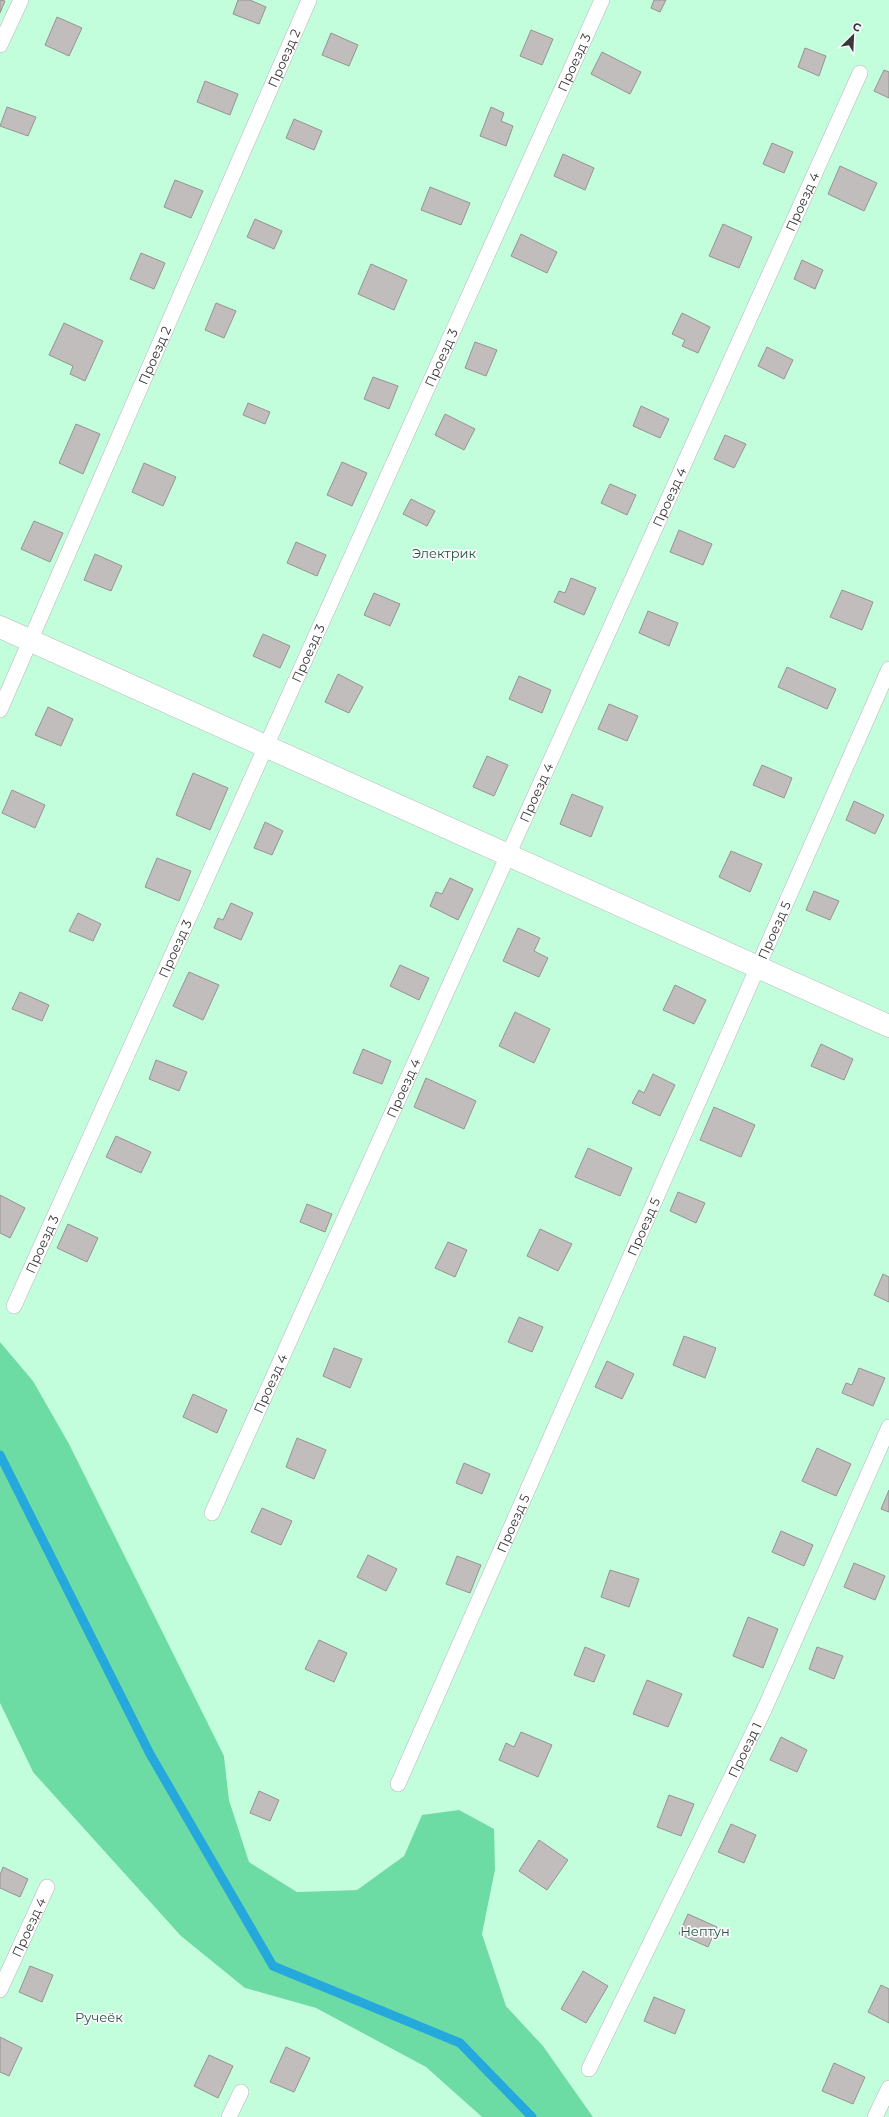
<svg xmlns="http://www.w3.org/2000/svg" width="889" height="2117" viewBox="0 0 889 2117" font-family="Montserrat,sans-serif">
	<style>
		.green { fill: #c2fddc }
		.forest { fill: #6ddba4 }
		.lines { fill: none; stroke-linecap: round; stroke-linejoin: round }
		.stream { stroke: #25a8dc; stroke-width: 9 }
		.building { fill: #c1bdbc; stroke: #979392 }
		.service-casing { stroke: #b7b6b9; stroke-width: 16 }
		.minor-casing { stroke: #b7b6b9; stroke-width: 23 }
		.service { stroke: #fff; stroke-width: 15 }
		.minor { stroke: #fff; stroke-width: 22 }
		.labels { text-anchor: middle; stroke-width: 3.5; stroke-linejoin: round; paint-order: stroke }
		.street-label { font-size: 13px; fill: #393839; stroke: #fbfafe }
		.park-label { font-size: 13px; fill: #26543d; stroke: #fbfafe }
	</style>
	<rect width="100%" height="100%" fill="#fbfafe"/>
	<!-- green -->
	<g class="green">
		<polygon points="0,0 889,0 889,2117 593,2117 543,2046 506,2006 482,1934 495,1870 422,1815 404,1856 357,1890 297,1892 249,1862 229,1800 224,1756 33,1381 0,1342"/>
		<polygon points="0,1703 33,1772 245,1988 316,2008 426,2067 482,2117 0,2117"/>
	</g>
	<!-- forest -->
	<polygon class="forest" points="0,1342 33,1381 69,1444 224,1756 229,1800 249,1862 297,1892 357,1890 404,1856 422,1815 459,1810 494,1829 495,1870 482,1934 506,2006 543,2046 593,2117 482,2117 426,2067 316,2008 245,1988 181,1936 33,1772 0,1703"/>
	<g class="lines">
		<!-- stream -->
		<polyline class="stream" points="0,1455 150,1754 273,1966 460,2043 532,2117"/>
	</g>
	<!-- building -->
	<g class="building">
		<polygon points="0,0 5,1 0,13"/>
		<polygon points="238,0 250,0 266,7 259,24 233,14"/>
		<polygon points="654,0 666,0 660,12 651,8"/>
		<polygon points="57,17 82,28 69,56 45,45"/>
		<polygon points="531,30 553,39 542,65 520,56"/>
		<polygon points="331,33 358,45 349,66 322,55"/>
		<polygon points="805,48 826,56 819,76 798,67"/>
		<polygon points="602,52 641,72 630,94 591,74"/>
		<polygon points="884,70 889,72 889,98 874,91"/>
		<polygon points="205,81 238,94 230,115 197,102"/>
		<polygon points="7,107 36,117 28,136 0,126"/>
		<polygon points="491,107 504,113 501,121 513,126 506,146 480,136"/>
		<polygon points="294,119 322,131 314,150 286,138"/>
		<polygon points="772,143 793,152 784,173 763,164"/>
		<polygon points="563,154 594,168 585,190 554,176"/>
		<polygon points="840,166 877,183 864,211 828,194"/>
		<polygon points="175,180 203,191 191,218 164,207"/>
		<polygon points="430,187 470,203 461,225 421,210"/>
		<polygon points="255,219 282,231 274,249 247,237"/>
		<polygon points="723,224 752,237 739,268 709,256"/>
		<polygon points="521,234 557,252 547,273 511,256"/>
		<polygon points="141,253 165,263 154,289 130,279"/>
		<polygon points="802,260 823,270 815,289 794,279"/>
		<polygon points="371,264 407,280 394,310 358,294"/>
		<polygon points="216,303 236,311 224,338 205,330"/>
		<polygon points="682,313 710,327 698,353 682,346 685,340 672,334"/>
		<polygon points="64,323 103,341 85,381 70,374 73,366 49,355"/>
		<polygon points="475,342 497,350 486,376 465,368"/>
		<polygon points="767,347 793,360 784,379 758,366"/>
		<polygon points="373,377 398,386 389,409 364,399"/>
		<polygon points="248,403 270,412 265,424 243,415"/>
		<polygon points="641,406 669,419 660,438 633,426"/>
		<polygon points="445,414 475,429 464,450 435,435"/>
		<polygon points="76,424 100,434 83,474 59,463"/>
		<polygon points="725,435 746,444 734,468 714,459"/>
		<polygon points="342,462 367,473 352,506 327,495"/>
		<polygon points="144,463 176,477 163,506 132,492"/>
		<polygon points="610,484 636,495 627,515 601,503"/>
		<polygon points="411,499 435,511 427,526 403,514"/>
		<polygon points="34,521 63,533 50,562 21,549"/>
		<polygon points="679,530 712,544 703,565 670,552"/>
		<polygon points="296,542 326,555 317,576 287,563"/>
		<polygon points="95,554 122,566 111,591 84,580"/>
		<polygon points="571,578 596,588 584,615 554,602 559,591 565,593"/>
		<polygon points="842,590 873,602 862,630 830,617"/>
		<polygon points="374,593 400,604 390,626 364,615"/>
		<polygon points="648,611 678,623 669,646 639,633"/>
		<polygon points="263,634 290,646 280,668 253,656"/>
		<polygon points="787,667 836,689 827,709 778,687"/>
		<polygon points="338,674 363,687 349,713 325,702"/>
		<polygon points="519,676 551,690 542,713 509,699"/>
		<polygon points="609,704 638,716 627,741 598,729"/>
		<polygon points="48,707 73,719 61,746 35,735"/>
		<polygon points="487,756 508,765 494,796 473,787"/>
		<polygon points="762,765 792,778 784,798 753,785"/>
		<polygon points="193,773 228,788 210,830 176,815"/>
		<polygon points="12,790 45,805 35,828 2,813"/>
		<polygon points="572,794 603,807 591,837 560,824"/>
		<polygon points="854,801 884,815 875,834 846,820"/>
		<polygon points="265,822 283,831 272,855 254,848"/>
		<polygon points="731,851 762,864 750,892 719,877"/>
		<polygon points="157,858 191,871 179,901 145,887"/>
		<polygon points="450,878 473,889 458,920 430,906 436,892 442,894"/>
		<polygon points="814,891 839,901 830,920 806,910"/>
		<polygon points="231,903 253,913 241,940 214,928 218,918 223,920"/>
		<polygon points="78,913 101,924 93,941 69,931"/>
		<polygon points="518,928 540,938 534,951 548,958 539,977 503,961"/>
		<polygon points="400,965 429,978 419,1000 390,986"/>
		<polygon points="189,972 219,985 203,1020 173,1006"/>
		<polygon points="675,985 706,1000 694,1024 663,1010"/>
		<polygon points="20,992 49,1005 42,1021 12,1009"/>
		<polygon points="515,1012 550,1029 534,1063 499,1046"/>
		<polygon points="821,1044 853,1059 844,1080 811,1066"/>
		<polygon points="363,1049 391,1061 382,1084 353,1073"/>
		<polygon points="156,1060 187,1072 179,1091 149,1079"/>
		<polygon points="653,1074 675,1085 660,1116 632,1103 639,1090 644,1093"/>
		<polygon points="426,1078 476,1101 464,1129 414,1107"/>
		<polygon points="714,1107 755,1125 741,1157 700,1140"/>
		<polygon points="116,1136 151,1152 141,1173 106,1157"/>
		<polygon points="588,1148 632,1168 620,1196 575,1177"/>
		<polygon points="678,1192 705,1203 696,1223 670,1211"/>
		<polygon points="0,1195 25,1208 10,1238 0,1233"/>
		<polygon points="307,1204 332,1214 325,1232 300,1222"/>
		<polygon points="68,1224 98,1238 87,1262 57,1248"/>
		<polygon points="540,1229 572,1244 558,1271 527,1256"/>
		<polygon points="448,1242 467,1250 455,1277 435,1268"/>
		<polygon points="883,1274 889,1277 889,1302 874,1295"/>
		<polygon points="519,1317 543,1327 532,1352 508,1342"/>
		<polygon points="684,1336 716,1348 705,1378 673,1365"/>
		<polygon points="334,1348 362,1359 350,1388 323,1376"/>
		<polygon points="607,1361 634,1374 622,1399 595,1387"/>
		<polygon points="859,1368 885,1378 873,1406 842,1393 846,1383 852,1385"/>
		<polygon points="193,1394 227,1410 217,1433 183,1417"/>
		<polygon points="297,1438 326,1450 314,1479 286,1467"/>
		<polygon points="817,1448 851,1464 836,1496 802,1481"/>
		<polygon points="464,1463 490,1474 482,1494 456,1483"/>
		<polygon points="889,1490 889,1512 881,1509"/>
		<polygon points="262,1508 292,1521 281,1545 251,1532"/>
		<polygon points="781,1531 813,1545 804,1566 772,1552"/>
		<polygon points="368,1555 397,1569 386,1591 357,1577"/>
		<polygon points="457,1556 481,1565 470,1593 446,1584"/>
		<polygon points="854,1563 885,1576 875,1600 844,1587"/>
		<polygon points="610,1570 639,1579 629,1607 601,1597"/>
		<polygon points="748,1617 778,1629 763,1668 733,1656"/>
		<polygon points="319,1640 347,1653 334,1682 305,1669"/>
		<polygon points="585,1647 605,1655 594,1682 574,1675"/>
		<polygon points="817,1647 843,1656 834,1679 809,1669"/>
		<polygon points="647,1680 682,1694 668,1727 633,1714"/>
		<polygon points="521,1732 552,1745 538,1777 499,1760 506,1743 514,1747"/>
		<polygon points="781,1737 807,1750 797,1772 770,1760"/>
		<polygon points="259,1791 279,1800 270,1821 250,1813"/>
		<polygon points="669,1795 694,1804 681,1836 657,1827"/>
		<polygon points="731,1824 756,1835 744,1863 718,1852"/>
		<polygon points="539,1840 568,1860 547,1890 519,1871"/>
		<polygon points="3,1867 28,1879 20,1897 0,1888 0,1875"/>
		<polygon points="688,1914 717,1927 708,1947 679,1934"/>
		<polygon points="30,1966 53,1975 42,2002 19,1992"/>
		<polygon points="583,1971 608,1986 586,2023 561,2009"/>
		<polygon points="881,1985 889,1989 889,2023 868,2012"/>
		<polygon points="654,1997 685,2010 675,2034 644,2021"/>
		<polygon points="0,2037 22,2048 9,2076 0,2072"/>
		<polygon points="286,2047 310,2058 294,2092 270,2082"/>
		<polygon points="209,2055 233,2066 218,2098 194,2086"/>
		<polygon points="834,2063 865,2077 853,2104 822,2091"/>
	</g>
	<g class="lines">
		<!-- service casing -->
		<g class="service-casing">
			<g id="service">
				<polyline points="0,45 21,0"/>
				<path id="s1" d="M0 710 309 0"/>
				<path id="s2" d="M14 1306 602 0"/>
				<path id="s3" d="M212 1513 860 73"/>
				<path id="s4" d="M398 1784 889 669"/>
				<path id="s5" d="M0 1990 47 1887"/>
				<path id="s6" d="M589 2069 764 1710 889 1427"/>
				<polyline points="229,2117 241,2092"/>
				<polyline points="875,2117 889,2088"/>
			</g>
		</g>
		<!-- minor casing -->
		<g class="minor-casing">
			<polyline id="minor" points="0,627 889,1026"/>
		</g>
		<!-- service -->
		<use href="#service" class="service"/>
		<!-- minor -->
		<use href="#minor" class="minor"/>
	</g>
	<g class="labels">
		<!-- street labels -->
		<g class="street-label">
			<text dy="5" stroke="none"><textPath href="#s1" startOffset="711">Проезд 2</textPath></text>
			<text dy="5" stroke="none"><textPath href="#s2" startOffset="1364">Проезд 3</textPath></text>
			<text dy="5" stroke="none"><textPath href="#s3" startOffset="1438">Проезд 4</textPath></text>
			<text dy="5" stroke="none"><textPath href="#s1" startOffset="387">Проезд 2</textPath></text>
			<text dy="5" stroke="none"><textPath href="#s2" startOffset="1040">Проезд 3</textPath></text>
			<text dy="5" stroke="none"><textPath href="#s3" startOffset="1114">Проезд 4</textPath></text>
			<text dy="5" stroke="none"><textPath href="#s2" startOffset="716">Проезд 3</textPath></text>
			<text dy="5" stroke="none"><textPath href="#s3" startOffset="790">Проезд 4</textPath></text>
			<text dy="5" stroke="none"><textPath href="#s4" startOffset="933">Проезд 5</textPath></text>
			<text dy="5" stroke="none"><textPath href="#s2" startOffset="392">Проезд 3</textPath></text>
			<text dy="5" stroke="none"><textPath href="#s3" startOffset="466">Проезд 4</textPath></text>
			<text dy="5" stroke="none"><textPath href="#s4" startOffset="609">Проезд 5</textPath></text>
			<text dy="5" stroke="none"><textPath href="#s2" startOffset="68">Проезд 3</textPath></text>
			<text dy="5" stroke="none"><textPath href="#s3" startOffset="142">Проезд 4</textPath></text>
			<text dy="5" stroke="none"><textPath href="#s4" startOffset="285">Проезд 5</textPath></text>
			<text dy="5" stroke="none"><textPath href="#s6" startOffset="355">Проезд 1</textPath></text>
			<text dy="5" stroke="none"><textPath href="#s5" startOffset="69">Проезд 4</textPath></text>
		</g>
		<!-- park labels -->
		<g class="park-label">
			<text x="444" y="558">Электрик</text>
			<text x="705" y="1936">Нептун</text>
			<text x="99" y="2022">Ручеёк</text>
		</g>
	</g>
	<!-- north arrow -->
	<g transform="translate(853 36) rotate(24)" stroke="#fbfafe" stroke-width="3" paint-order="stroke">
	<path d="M0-3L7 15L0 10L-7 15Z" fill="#393839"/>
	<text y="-6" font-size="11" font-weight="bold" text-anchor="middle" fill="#393839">С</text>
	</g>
</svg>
